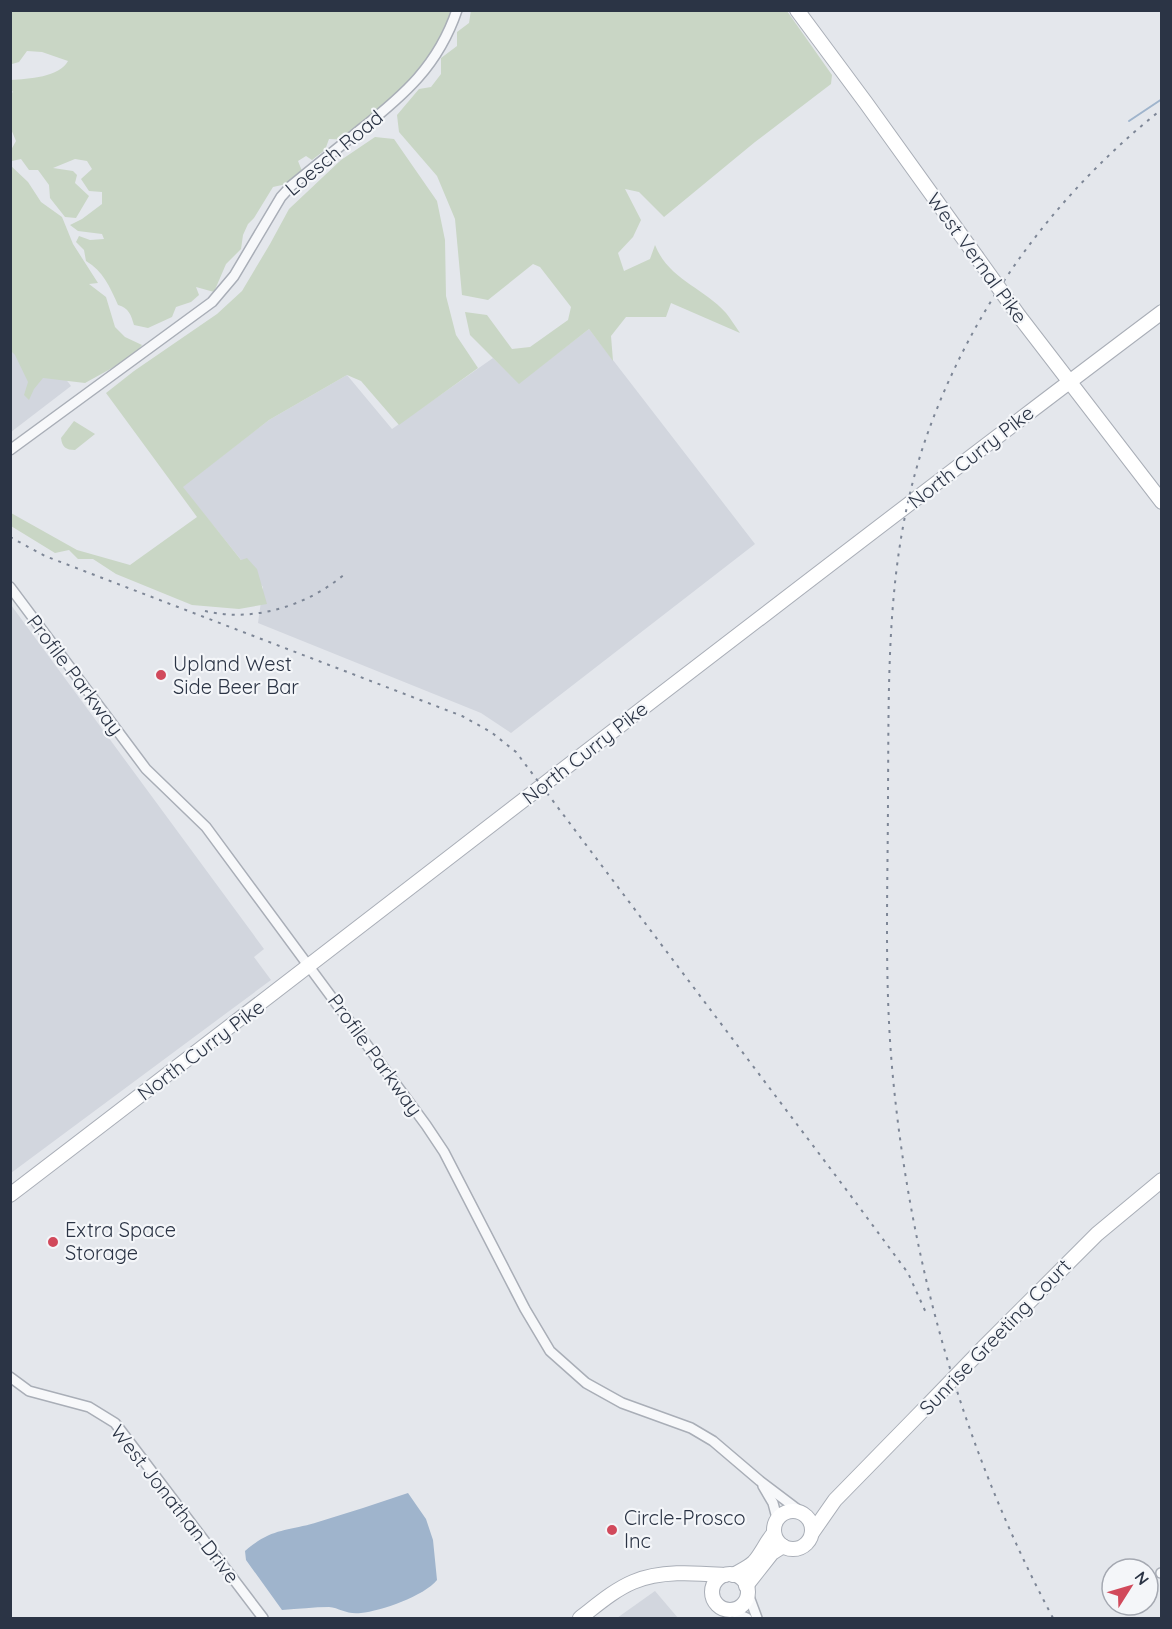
<svg xmlns="http://www.w3.org/2000/svg" width="1172" height="1629" viewBox="0 0 1172 1629" font-family="Quicksand,sans-serif">
	<style>
		.built { fill: #d2d6de }
		.green { fill: #c9d6c5 }
		.water { fill: #9fb4cc }
		.lines { fill: none; stroke-linecap: round; stroke-linejoin: round }
		.stream { stroke: #9fb4cc; stroke-width: 2 }
		.street-casing { stroke: #a9aeb7; stroke-width: 12 }
		.secondary-casing { stroke: #a9aeb7; stroke-width: 16 }
		.street { stroke: #f7f8fa; stroke-width: 9 }
		.secondary { stroke: #fff; stroke-width: 14 }
		.rail { stroke: #7d8696; stroke-width: 2; stroke-dasharray: 3 6; stroke-linecap: butt }
		.secondary-bridge-casing { stroke: #a9aeb7; stroke-width: 16; stroke-linecap: butt }
		.secondary-bridge { stroke: #fff; stroke-width: 14 }
		.poi-dot { fill: #d1495b; stroke: #f4f6f9; stroke-width: 2 }
		.labels { text-anchor: middle; stroke-width: 4.5; stroke-linejoin: round; paint-order: stroke }
		.street-label { font-size: 20px; fill: #2b3445; stroke: #f4f6f9 }
		.poi-label { font-size: 20px; fill: #2b3445; stroke: #f4f6f9; text-anchor: start }
	</style>
	<rect width="100%" height="100%" fill="#e4e7ec"/>
	<!-- built -->
	<g class="built">
		<polygon points="11,307 71,386 11,432"/>
		<polygon points="589,329 755,544 511,733 481,713 258,623 263,587 182,487 269,420 347,375 392,429 493,358 519,383"/>
		<polygon points="11,605 264,949 254,957 271,980 11,1173"/>
		<polygon points="655,1591 678,1618 617,1618"/>
	</g>
	<!-- green -->
	<g class="green">
		<path d="M450 10C450 22 445 34 439 44 435 52 429 57 425 66L352 140 329 139 325 150 312 160 306 156 298 161 302 171 291 183 273 187 254 218 248 224 243 235 241 249 226 264 214 292 196 287 199 295 191 302 176 307 172 317 148 328 134 325C131 315 129 308 118 305 110 287 103 271 86 261L84 250 76 242 79 236 90 240 104 239 102 234 78 231 70 225 82 219 102 204V192L89 191 81 179 92 169 87 161 75 159 53 168 73 171 77 175 75 183 89 196 76 218 65 217 50 198 49 185 38 170H29L21 159 12 161 11 159V150L16 141 11 129 10 94 13 92 11 90V80C28 79 60 77 68 61L42 52 27 51 19 62 12 64 11 11Z"/>
		<path d="M471 10 787 11 832 75 831 84 755 142 664 217 639 192 625 189 641 220 633 237 618 253 624 271 650 259 655 245C669 280 703 287 726 313 731 319 735 326 740 333L671 303 666 317H626L611 336 613 361 589 329 519 384 470 335 465 312 487 315 512 349 530 347 568 320 571 307 540 267 533 264 488 300 462 295 455 219 437 176 399 132 397 115 419 89 431 87 441 74V58L457 46V32L469 23Z"/>
		<polygon points="375,137 394,139 437,201 445,240 446,296 456,335 478,368 399,425 361,381 347,375 269,420 183,487 241,560 247,558 257,569 267,604 239,609 192,605 116,574 93,559 78,559 69,550 55,553 11,526 11,513 77,550 130,565 197,517 106,393 134,371 217,314 242,291 270,244 289,209 341,160"/>
		<polygon points="10,165 28,182 41,202 62,217 73,244 98,283 89,284 106,297 115,327 125,337 142,345 132,357 85,383 43,378 34,389 29,400 24,395 28,382 15,355 11,351"/>
		<path d="M74 421 95 434 75 450C66 450 62 447 61 438Z"/>
	</g>
	<!-- water -->
	<path class="water" d="M408 1493 426 1519 433 1540 437 1580C424 1596 381 1611 361 1613 347 1615 340 1608 329 1607 314 1607 298 1609 282 1610L246 1560 245 1551C273 1527 286 1532 318 1522 348 1513 378 1503 408 1493Z"/>
	<g class="lines">
		<!-- stream -->
		<polyline class="stream" points="1129,121 1162,99"/>
		<!-- street casing -->
		<g class="street-casing">
			<g id="street">
				<path d="M10 450 212 302 234 276 281 197 291 186C314 167 337 149 360 130 404 95 438 66 457 10"/>
				<polyline points="10,587 146,769 206,827 426,1125 444,1152 525,1309 550,1351 586,1383 622,1403 691,1428 713,1441 760,1481 801,1512"/>
				<polyline points="10,1377 29,1391 89,1407 115,1423 263,1618"/>
				<polyline points="763,1486 773,1503 777,1518"/>
				<polyline points="1161,1573 1162,1573"/>
				<polyline points="747,1591 757,1618"/>
				<polyline points="729,1610 747,1618"/>
			</g>
		</g>
		<!-- secondary casing -->
		<g class="secondary-casing">
			<g id="secondary">
				<polyline points="797,10 866,103 976,256"/>
				<polyline points="1019,316 1162,502"/>
				<path d="M10 1195C395 901 775 603 1162 312"/>
				<polyline points="983,1348 1097,1234 1162,1180"/>
				<circle cx="793" cy="1530" r="19"/>
				<polyline points="812,1533 835,1500 925,1408"/>
				<circle cx="730" cy="1592" r="18"/>
				<path d="M733 1575C740 1571 748 1568 754 1562 762 1553 766 1542 774 1533"/>
				<polyline points="746,1586 772,1553 783,1546"/>
				<path d="M580 1618C597 1605 614 1590 633 1582 661 1570 696 1573 725 1575"/>
			</g>
		</g>
		<!-- street -->
		<use href="#street" class="street"/>
		<!-- secondary -->
		<use href="#secondary" class="secondary"/>
		<!-- rail -->
		<g class="rail">
			<polyline points="10,537 45,556 462,716 491,732 516,752 848,1192 908,1273 927,1315"/>
			<path d="M205 611C254 623 310 605 347 572"/>
			<path d="M1053 1618C962 1448 909 1259 892 1067 884 975 888 882 888 790 889 668 886 552 927 435 973 306 1054 195 1162 109"/>
		</g>
		<!-- secondary-bridge casing -->
		<g class="secondary-bridge-casing">
			<g id="secondary-bridge">
				<polyline points="976,256 1019,316"/>
				<polyline points="925,1408 983,1348"/>
			</g>
		</g>
		<!-- secondary-bridge -->
		<use href="#secondary-bridge" class="secondary-bridge"/>
	</g>
	<!-- markers -->
	<g class="poi-dot">
		<circle cx="161" cy="675" r="6"/>
		<circle cx="53" cy="1242" r="6"/>
		<circle cx="612" cy="1530" r="6"/>
	</g>
	<g class="labels">
		<!-- street labels -->
		<g class="street-label">
			<text transform="translate(334 153) rotate(-40)" y="7">Loesch Road</text>
			<text transform="translate(977 258) rotate(54)" y="7">West Vernal Pike</text>
			<text transform="translate(971 457) rotate(-38)" y="7">North Curry Pike</text>
			<text transform="translate(75 675) rotate(53)" y="7">Profile Parkway</text>
			<text transform="translate(585 753) rotate(-38)" y="7">North Curry Pike</text>
			<text transform="translate(201 1050) rotate(-37)" y="7">North Curry Pike</text>
			<text transform="translate(375 1055) rotate(54)" y="7">Profile Parkway</text>
			<text transform="translate(995 1337) rotate(-46)" y="7">Sunrise Greeting Court</text>
			<text transform="translate(175 1504) rotate(52)" y="7">West Jonathan Drive</text>
		</g>
		<!-- poi labels -->
		<g class="poi-label">
			<text x="173" y="671">Upland West<tspan x="173" dy="23">Side Beer Bar</tspan></text>
			<text x="65" y="1237">Extra Space<tspan x="65" dy="23">Storage</tspan></text>
			<text x="624" y="1525">Circle-Prosco<tspan x="624" dy="23">Inc</tspan></text>
		</g>
	</g>
	<!-- border -->
	<rect width="1172" height="1629" fill="none" stroke="#2b3445" stroke-width="24"/>
	<!-- north arrow -->
	<g transform="translate(1130 1587) rotate(53)"><circle r="28" fill="#f4f6f9" stroke="#a4a8b1" stroke-width="1.5"/>
	<path d="M0-4.5L10 22L0 15L-10 22Z" fill="#d1495b"/>
	<text y="-9" font-size="16" font-weight="bold" text-anchor="middle" fill="#2b3445">N</text>
	</g>
</svg>
